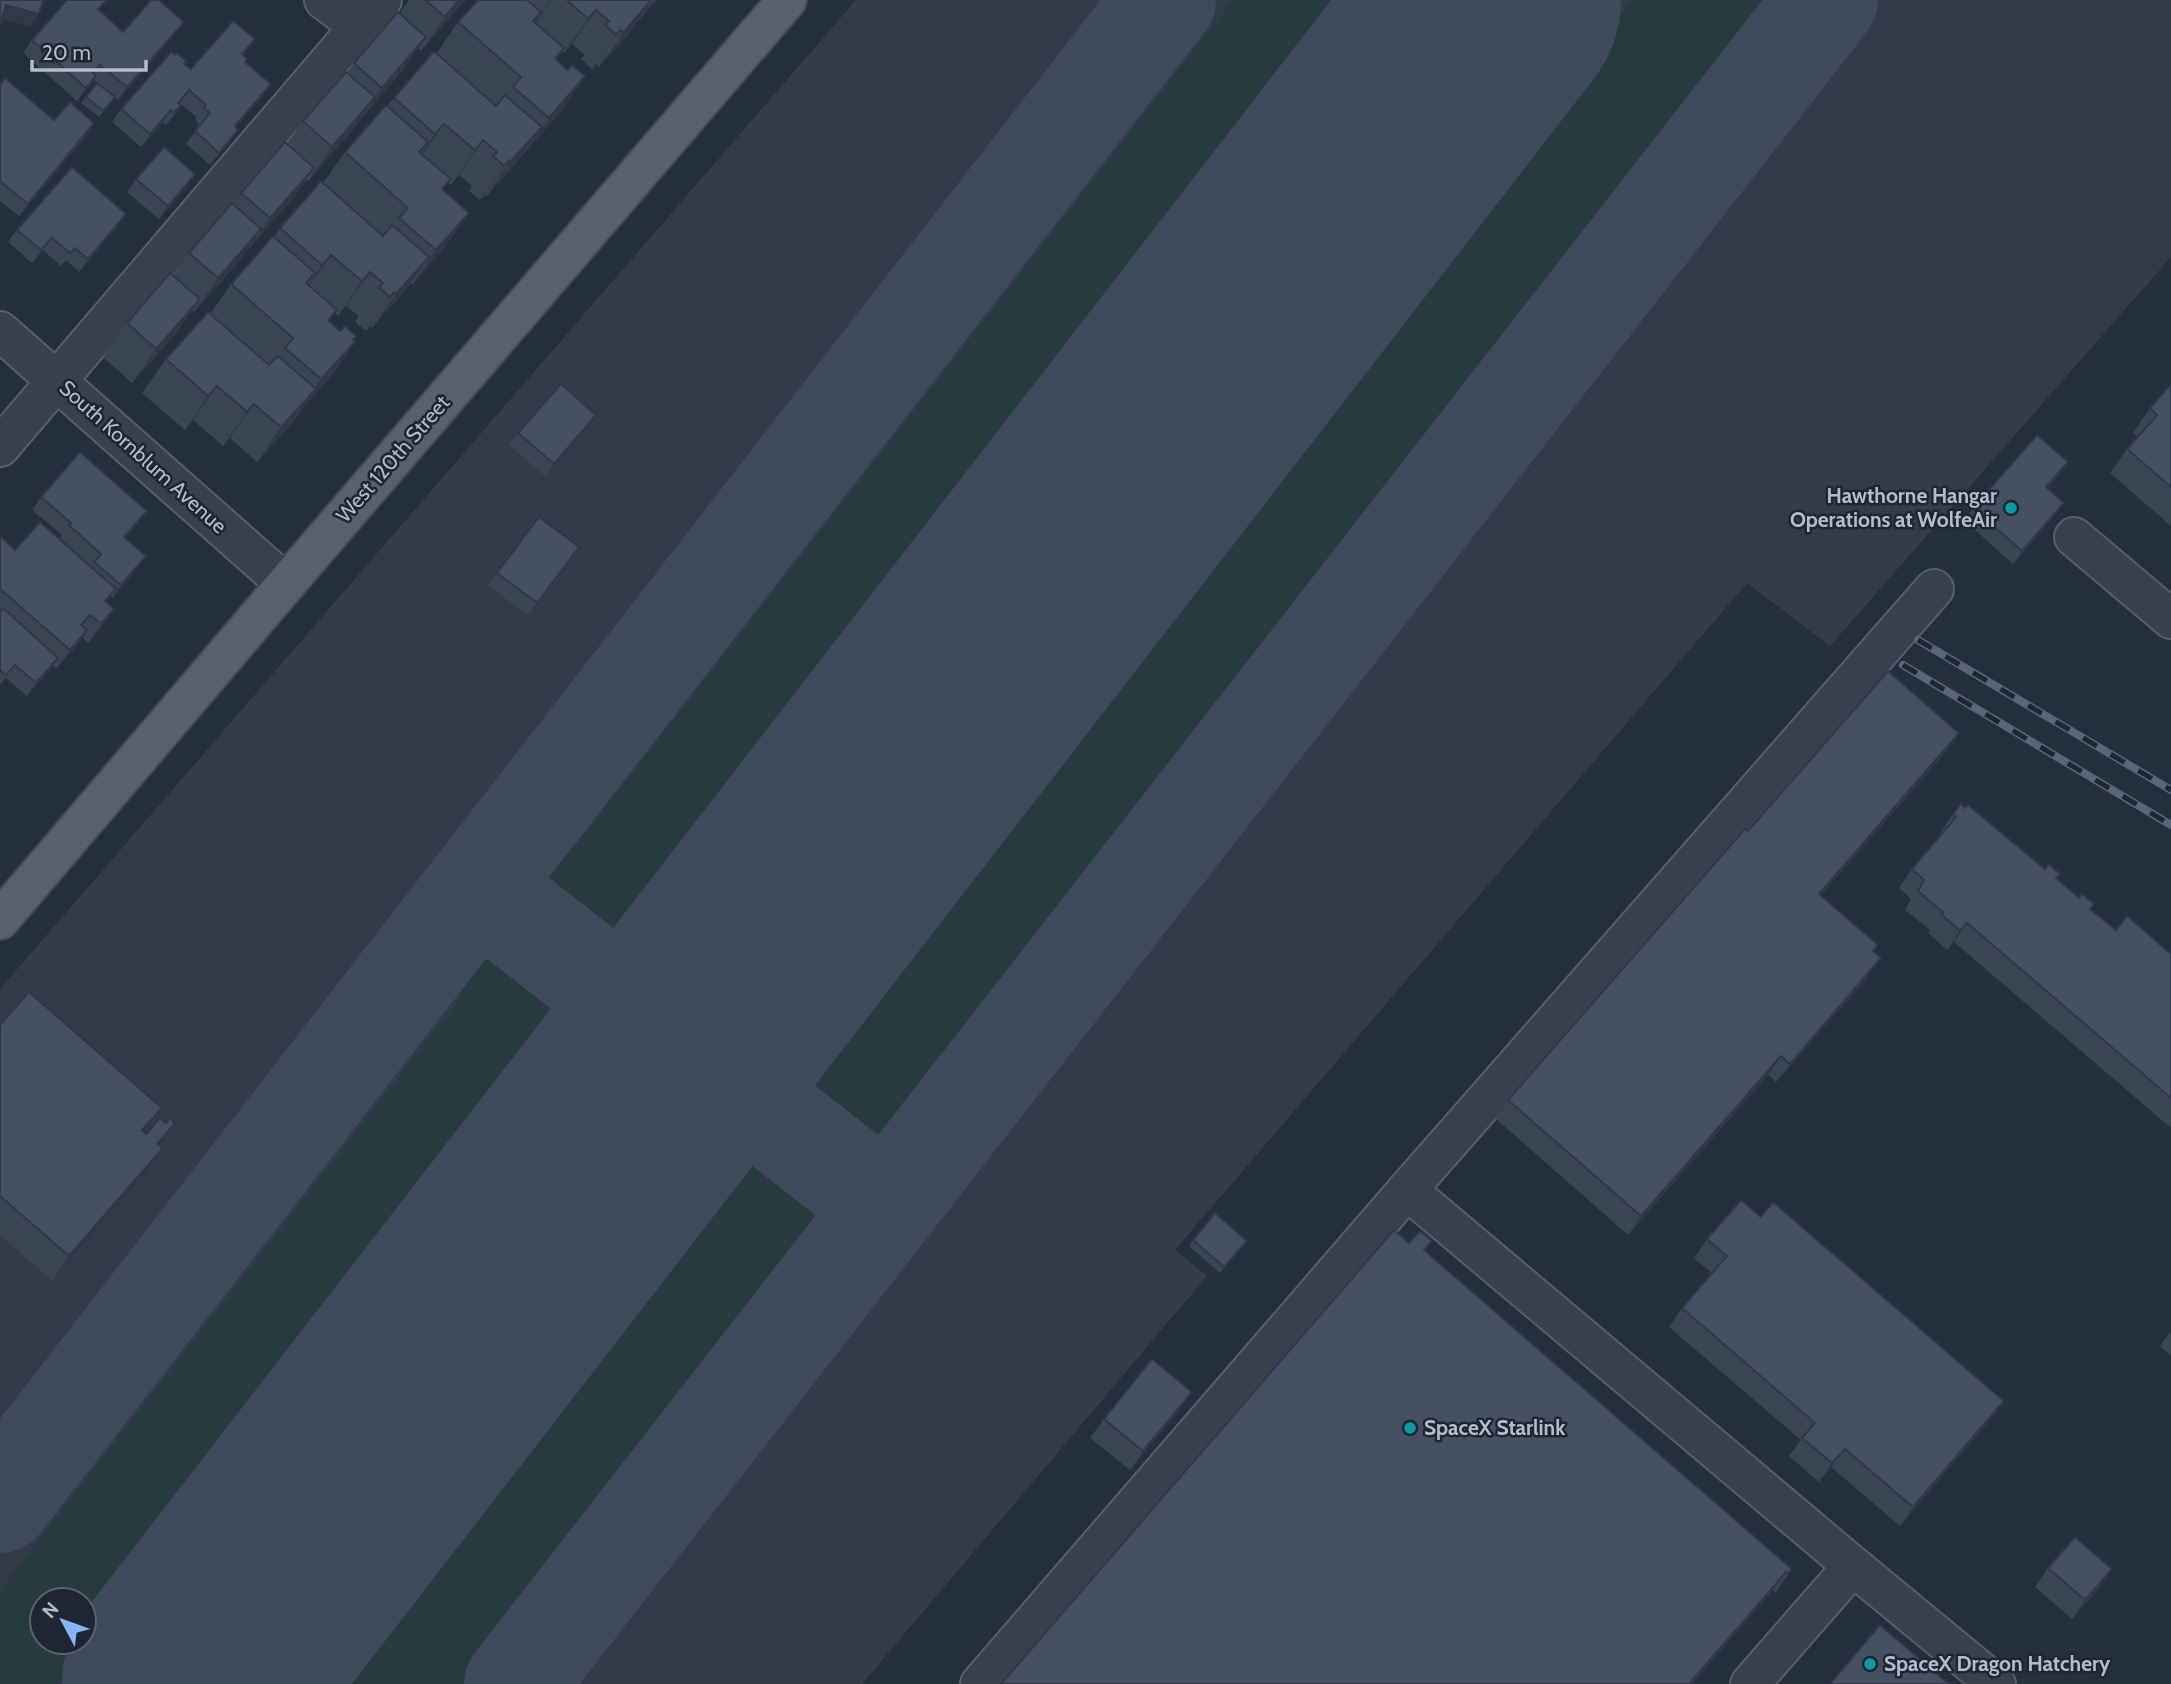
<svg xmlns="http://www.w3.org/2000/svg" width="2171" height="1684" viewBox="0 0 2171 1684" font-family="Cabin,sans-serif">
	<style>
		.airport { fill: #323c4b; fill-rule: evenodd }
		.green { fill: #263c3f; fill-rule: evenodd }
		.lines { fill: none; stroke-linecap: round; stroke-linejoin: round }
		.taxiway { stroke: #3f4a5a; stroke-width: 102 }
		.runway { stroke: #3f4a5a; stroke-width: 256 }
		.minor-casing { stroke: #565f6c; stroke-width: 42 }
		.major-casing { stroke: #414a57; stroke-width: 42 }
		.minor { stroke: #38414e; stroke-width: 38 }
		.major { stroke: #56606e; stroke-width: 38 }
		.rail-casing { stroke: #5a6575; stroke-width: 8 }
		.rail { stroke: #1d2633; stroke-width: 5; stroke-dasharray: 16; stroke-linecap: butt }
		.wall { fill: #3b4654 }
		.shaded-wall { fill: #303945 }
		.building { fill: #455162; stroke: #303945; stroke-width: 2 }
		.culture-dot { fill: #0f9aa8; stroke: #1d2633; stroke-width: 2.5 }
		.labels { text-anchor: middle; stroke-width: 5; stroke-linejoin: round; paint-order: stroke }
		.street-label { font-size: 21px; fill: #b4bcc9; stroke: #1d2633 }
		.poi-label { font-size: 21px; font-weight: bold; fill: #b4bcc9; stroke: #1d2633; text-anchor: start }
	</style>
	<rect width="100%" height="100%" fill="#242f3e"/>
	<!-- airport -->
	<path class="airport" d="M856 0H2171V257L1830 646 1747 583 1175 1250 1207 1276 862 1684H0V989ZM42 1600H84V1642H42Z"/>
	<!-- green -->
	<g class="green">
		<path d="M1233 0H1361L642 927 656 941C646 950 635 954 622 952 602 950 548 899 547 879 546 864 557 852 565 841L578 843Z"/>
		<path d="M1633 0H1780L901 1130C868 1161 837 1120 810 1099 803 1085 807 1071 812 1057Z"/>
		<path d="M506 956C518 961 528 969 538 977 564 995 601 1019 572 1053L556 1042 57 1684H0V1590L463 995 453 986C467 967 482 958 506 956ZM42 1600H84V1642H42Z"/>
		<polygon points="752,1155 767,1159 822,1205 825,1221 823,1234 473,1684 329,1684 737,1162"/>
	</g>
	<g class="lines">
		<!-- taxiway -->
		<g class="taxiway">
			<path d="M446 927C467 910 483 900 510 912L857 1183C875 1192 889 1189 907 1181"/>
			<path d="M597 980C665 1033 695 1011 752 957"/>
			<path d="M621 1127C662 1090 695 1076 748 1098"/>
			<polyline points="0,1502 1165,0"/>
			<polyline points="515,1684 1827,0"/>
		</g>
		<!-- runway -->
		<polyline class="runway" points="190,1684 1493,0"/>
		<!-- minor casing -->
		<g class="minor-casing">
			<g id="minor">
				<polyline points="324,0 359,26"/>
				<polyline points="0,331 286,584"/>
				<polyline points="0,447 382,0"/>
				<polyline points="2074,537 2171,619"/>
				<polyline points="1407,1190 1934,589"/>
				<polyline points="980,1684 1407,1190 1853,1566"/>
				<polyline points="1750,1684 1853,1566 1996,1684"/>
			</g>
		</g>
		<!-- major casing -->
		<g class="major-casing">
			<polyline id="major" points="0,920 286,584 787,0"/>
		</g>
		<!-- minor -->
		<use href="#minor" class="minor"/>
		<!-- major -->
		<use href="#major" class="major"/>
		<!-- rail casing -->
		<g class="rail-casing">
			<g id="rail">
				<polyline points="1918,640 2171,790"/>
				<polyline points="1903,665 2171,825"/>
			</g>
		</g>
		<!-- rail -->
		<use href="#rail" class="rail"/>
	</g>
	<!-- wall -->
	<g class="wall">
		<polygon points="409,0 465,0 421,51 418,48 402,71 358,121 351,132 308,181 306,180 290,202 245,252 238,263 194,312 192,310 176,333 132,383 103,357 127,323 173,275 189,253 233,203 241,193 287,144 303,121 347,73 354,63 399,14"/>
		<polygon points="478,0 657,0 638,21 637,21 631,31 599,67 596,64 592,69 581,59 585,55 572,44 564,53 562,51 556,59 561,111 486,197 484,196 480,200 469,191 472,186 459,175 451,185 448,182 443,190 445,247 412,285 410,283 372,328 370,326 366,331 355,322 359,316 346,306 338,316 335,313 329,321 355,342 331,376 302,409 292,423 257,462 230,438 223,446 193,420 185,430 142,393 166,359 210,314 231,284 274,237 280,228 323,183 345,152 387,106 394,98 437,53 458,22"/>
		<polygon points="100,10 123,32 175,34 118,100 114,97 99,117 81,103 86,97 106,90 94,80 77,101 23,53 32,40"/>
		<polygon points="246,52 243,55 245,62 262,97 236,127 230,142 210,165 186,144 200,125 195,120 197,118 180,103 179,104 181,105 172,118 165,125 163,122 141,147 112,122 121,109 184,64 191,69"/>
		<polygon points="0,84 54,120 94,123 86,136 19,216 0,201"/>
		<polygon points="195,174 186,187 159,219 127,192 136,179"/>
		<polygon points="126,214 117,227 79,272 66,260 61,266 43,250 32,263 8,242 17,230"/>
		<polygon points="2171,384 2171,526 2110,473 2127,449 2138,437 2133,433 2150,408"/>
		<polygon points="587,428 545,476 509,445 518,433"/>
		<polygon points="2068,462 2048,488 2055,515 2013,564 1964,520 1973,508"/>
		<polygon points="41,497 138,523 125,538 146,556 137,569 112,598 110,596 106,602 101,628 88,643 82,637 74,649 56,669 53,665 27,696 6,678 0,685 0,536 15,550 91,566 60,538 62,535 32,510"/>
		<polygon points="570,559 528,615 488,586 497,573"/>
		<polygon points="1946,752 1821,895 1878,945 1873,951 1868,977 1776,1082 1768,1075 1628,1235 1495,1118 1508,1100 1748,831"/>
		<polygon points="1953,814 2056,879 2116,930 2171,954 2171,1128 1954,942 1947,950 1928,933 1930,930 1905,910 1911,899 1899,888 1912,869 1942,834 1940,833"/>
		<polygon points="0,1025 146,1134 166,1123 175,1123 159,1145 146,1173 52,1281 0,1235"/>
		<polygon points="1761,1217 2004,1401 1991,1419 1900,1526 1831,1467 1819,1482 1789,1456 1801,1440 1669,1327 1682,1308 1712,1273 1694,1258 1707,1239"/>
		<polygon points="1193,1240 1247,1241 1220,1273 1189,1246"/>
		<polygon points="1409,1243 1425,1251 1792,1569 1775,1593 1773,1590 1692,1684 1001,1684"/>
		<polygon points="2171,1331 2171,1356 2160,1346"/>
		<polygon points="1192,1392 1179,1410 1130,1470 1090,1438 1104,1419"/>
		<polygon points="2048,1568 2112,1569 2099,1588 2072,1619 2035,1587"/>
	</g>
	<!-- shaded-wall -->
	<g class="shaded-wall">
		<polygon points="459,0 465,0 421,51 445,17"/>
		<polygon points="551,0 552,0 534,26 525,37"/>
		<polygon points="652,0 631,31 599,67 623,33"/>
		<polygon points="653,0 657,0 638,21"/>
		<polygon points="6,5 39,14 30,27 0,18"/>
		<polygon points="596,10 572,44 564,53 588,19"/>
		<polygon points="184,22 175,34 118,100 127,87"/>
		<polygon points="620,30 596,64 592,69 616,35"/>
		<polygon points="426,37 402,71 359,122 382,88"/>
		<polygon points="96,76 87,89 77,101 86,88"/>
		<polygon points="585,76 561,111 525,152 549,118"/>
		<polygon points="271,84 262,97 226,139 235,126"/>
		<polygon points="375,97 351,132 308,181 332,147"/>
		<polygon points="171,110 163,122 141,147 150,134"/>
		<polygon points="94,123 86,136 19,216 28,204"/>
		<polygon points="444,124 420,158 411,168 435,134"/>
		<polygon points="542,127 518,161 486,197 509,163"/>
		<polygon points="238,130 230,142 210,165 219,153"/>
		<polygon points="483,140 459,175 451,185 475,150"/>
		<polygon points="508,161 484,196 480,200 504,166"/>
		<polygon points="314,168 290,202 246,252 270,218"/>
		<polygon points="195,174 186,187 159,219 168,206"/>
		<polygon points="469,213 445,247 412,285 436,250"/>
		<polygon points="126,214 117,227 79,272 88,259"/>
		<polygon points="261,229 238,263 194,312 218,278"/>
		<polygon points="52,238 43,250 32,263 41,250"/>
		<polygon points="331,255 307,289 299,299 322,265"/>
		<polygon points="429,257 405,291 372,328 396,294"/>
		<polygon points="370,272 346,306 338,316 362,281"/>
		<polygon points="394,292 370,326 366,331 390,297"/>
		<polygon points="200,299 176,333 132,383 156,349"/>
		<polygon points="355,342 331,376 302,409 292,423 257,462 281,427 311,394 321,379"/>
		<polygon points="217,386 193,420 185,430 208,396"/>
		<polygon points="254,404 230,438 223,446 247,412"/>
		<polygon points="596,415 587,428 545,476 554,464"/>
		<polygon points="2068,462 2059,475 2037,500 2046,487"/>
		<polygon points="2064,503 2055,515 2013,564 2022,551"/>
		<polygon points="147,511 138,523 115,550 124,537"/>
		<polygon points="146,556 137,569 112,598 121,585"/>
		<polygon points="114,609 101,628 88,643 101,624"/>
		<polygon points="87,630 74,649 56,669 70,650"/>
		<polygon points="58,658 49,671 27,696 36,683"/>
		<polygon points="1959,733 1946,752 1806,912 1819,894"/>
		<polygon points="1967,923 1954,942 1947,950 1960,931"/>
		<polygon points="1881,958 1868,977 1776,1082 1790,1064"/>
		<polygon points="1781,1056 1768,1075 1628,1235 1641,1216"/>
		<polygon points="162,1108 144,1132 142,1130"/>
		<polygon points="175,1123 158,1147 157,1144"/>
		<polygon points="163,1148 146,1173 52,1281 69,1256"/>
		<polygon points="1192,1392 1179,1410 1130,1470 1143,1451"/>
		<polygon points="2004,1401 1991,1419 1900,1526 1913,1507"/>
		<polygon points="1845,1449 1831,1467 1819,1482 1832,1463"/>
		<polygon points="2112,1569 2099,1588 2072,1619 2085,1600"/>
		<polygon points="1786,1572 1773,1590 1692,1684 1689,1684"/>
	</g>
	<!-- building -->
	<g class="building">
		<polygon points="0,0 43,0 39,14 6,5 0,25"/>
		<polygon points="67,0 107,0 98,9 123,32 151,0 159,0 184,22 127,87 100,65 93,73 96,76 86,88 32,40"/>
		<polygon points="426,0 459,0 445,17"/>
		<polygon points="478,0 527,0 541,12 533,21 564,48 555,58 567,70 572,65 585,76 549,118 513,87 521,77 458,22"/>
		<polygon points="567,0 651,0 623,33 620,30 616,35 605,25 609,21 596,10 588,19"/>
		<polygon points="398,12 426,37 382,88 354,63"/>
		<polygon points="233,21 255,39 242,54 247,59 245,62 271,84 235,126 238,130 219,153 195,131 210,113 204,108 206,105 189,90 178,103 181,105 174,112 171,110 150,134 121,109 171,52 175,55 177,53 186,61 184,64 191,69"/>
		<polygon points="434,51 496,106 505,95 542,127 509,163 508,161 504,166 493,156 497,152 483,140 475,150 444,124 435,134 394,98"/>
		<polygon points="346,72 375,97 332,147 303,121"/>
		<polygon points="5,78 54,120 70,102 94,123 28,204 0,181 0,84"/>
		<polygon points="97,83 115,97 103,111 86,97"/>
		<polygon points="386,105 428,142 419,152 451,179 442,189 469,213 436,250 399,218 408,208 345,152"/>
		<polygon points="285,142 314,168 270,218 241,193"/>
		<polygon points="164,147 195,174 168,206 136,179"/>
		<polygon points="72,167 126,214 88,259 75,248 70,253 52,238 41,250 17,230"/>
		<polygon points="321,181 383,236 392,225 429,257 396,294 394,292 390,297 379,287 383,283 370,272 362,281 331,255 322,265 280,228"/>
		<polygon points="232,203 261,229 218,278 189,253"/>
		<polygon points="273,236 315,273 306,283 337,310 328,320 340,331 345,326 356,336 353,340 355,342 321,379 285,348 293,338 231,284"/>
		<polygon points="170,273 200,299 156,349 127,323"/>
		<polygon points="208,312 269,365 278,356 316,389 281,427 254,404 247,412 217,386 208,396 166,359"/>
		<polygon points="561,384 596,415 554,464 518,433"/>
		<polygon points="2171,384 2171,487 2127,449 2157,415 2150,408"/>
		<polygon points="2037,435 2068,462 2046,487 2064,503 2022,551 1973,508"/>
		<polygon points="80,452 147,511 124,537 146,556 121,585 94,562 101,554 69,525 71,523 41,497"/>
		<polygon points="539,517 579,547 537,603 497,573"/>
		<polygon points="40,522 116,589 105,601 114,609 101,624 90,615 81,625 87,630 70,650 0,589 0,536 15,550"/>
		<polygon points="3,608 58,658 36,683 15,665 6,675 1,671 0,673 0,612"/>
		<polygon points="1888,671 1959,733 1819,894 1878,945 1873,951 1881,958 1790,1064 1781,1056 1641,1216 1508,1100 1745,829 1748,831"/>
		<polygon points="1961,804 1965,808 1968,805 2045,869 2049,864 2060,874 2056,878 2079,898 2082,894 2094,904 2090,909 2116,930 2127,916 2171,954 2171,1098 1967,923 1960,931 1941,914 1943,912 1918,891 1924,880 1912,869 1956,817 1953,814"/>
		<polygon points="29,992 162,1108 142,1130 146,1134 160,1118 166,1123 170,1118 175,1123 157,1144 163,1148 69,1256 0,1196 0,1025"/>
		<polygon points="1741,1200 1761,1217 1773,1202 2004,1401 1913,1507 1845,1449 1832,1463 1802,1438 1815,1423 1682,1308 1727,1256 1707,1239"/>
		<polygon points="1215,1213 1247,1241 1224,1267 1193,1240"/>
		<polygon points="1394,1230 1409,1243 1420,1231 1432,1241 1424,1250 1792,1569 1788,1574 1786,1572 1689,1684 1001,1684"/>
		<polygon points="1152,1359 1192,1392 1143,1451 1104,1419"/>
		<polygon points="2075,1537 2112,1569 2085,1600 2048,1568"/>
		<polygon points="1880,1625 1949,1684 1830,1684"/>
	</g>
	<!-- markers -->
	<g class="culture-dot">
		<circle cx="2011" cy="508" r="7"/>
		<circle cx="1410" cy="1428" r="7"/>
		<circle cx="1870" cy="1664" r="7"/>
	</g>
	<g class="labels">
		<!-- street labels -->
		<g class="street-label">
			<text transform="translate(143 457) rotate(42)" y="7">South Kornblum Avenue</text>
			<text transform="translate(393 459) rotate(-49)" y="7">West 120th Street</text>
		</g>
		<!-- poi labels -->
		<g class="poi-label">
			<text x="1997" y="503" text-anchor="end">Hawthorne Hangar<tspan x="1997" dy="24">Operations at WolfeAir</tspan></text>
			<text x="1424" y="1435">SpaceX Starlink</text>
			<text x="1884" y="1671">SpaceX Dragon Hatchery</text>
		</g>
	</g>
	<!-- north arrow -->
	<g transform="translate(63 1621) rotate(311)"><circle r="33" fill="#1d2633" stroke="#59626f" stroke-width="2"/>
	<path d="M0-5L12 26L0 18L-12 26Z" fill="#8ab4f8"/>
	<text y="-10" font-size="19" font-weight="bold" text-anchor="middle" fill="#b4bcc9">N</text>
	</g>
	<!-- scale -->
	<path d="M32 60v10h114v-10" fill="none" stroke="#b4bcc9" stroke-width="3.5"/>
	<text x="42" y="60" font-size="21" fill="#b4bcc9" stroke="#1d2633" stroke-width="5" paint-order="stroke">20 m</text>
</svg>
